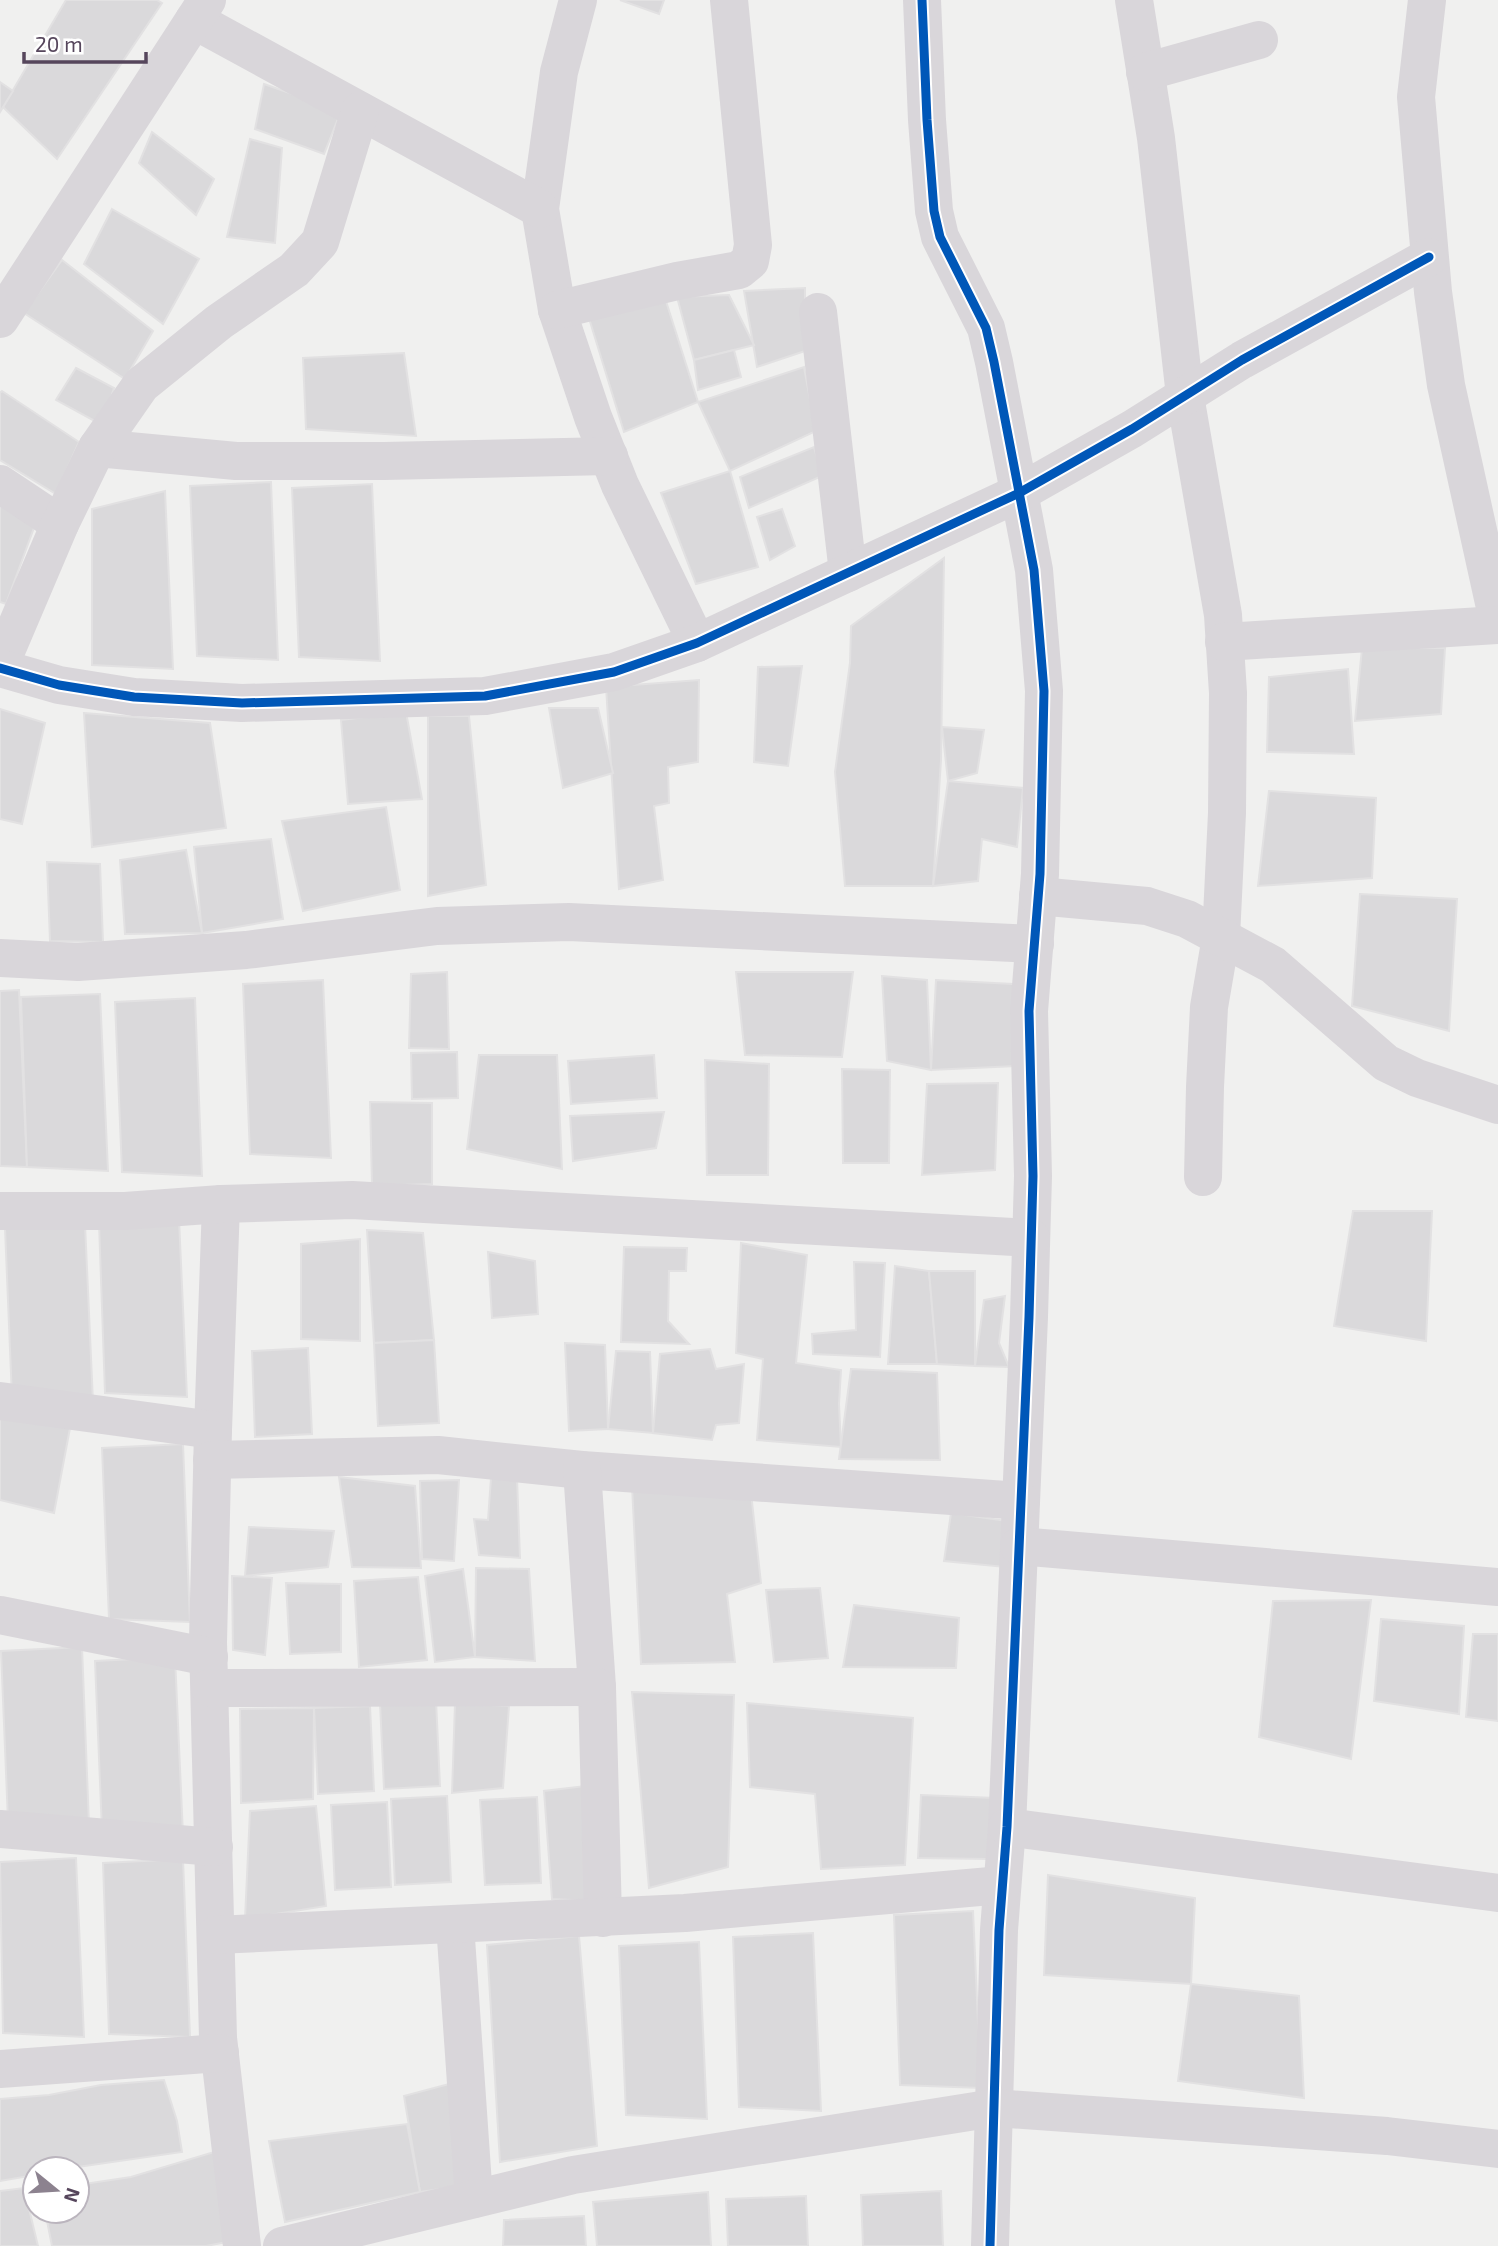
<svg xmlns="http://www.w3.org/2000/svg" width="1498" height="2246" viewBox="0 0 1498 2246" font-family="'Exo 2',sans-serif">
	<style>
		.building { fill: #dad9db; stroke: #e2e1e2; stroke-width: 2 }
		.lines { fill: none; stroke-linecap: round; stroke-linejoin: round }
		.street { stroke: #d9d6da; stroke-width: 38 }
		.cycleway-casing { stroke: #fff; stroke-width: 13 }
		.cycleway { stroke: #0057b8; stroke-width: 9 }
	</style>
	<rect width="100%" height="100%" fill="#f0f0ef"/>
	<!-- building -->
	<g class="building">
		<polygon points="66,0 157,0 162,3 57,159 3,107"/>
		<polygon points="620,0 664,0 659,14"/>
		<polygon points="0,82 13,91 0,112"/>
		<polygon points="264,84 341,111 324,154 255,129"/>
		<polygon points="152,132 214,179 196,215 139,163"/>
		<polygon points="250,139 282,148 275,243 227,237"/>
		<polygon points="112,209 199,259 163,324 84,264"/>
		<polygon points="62,260 153,331 125,379 24,313"/>
		<polygon points="805,288 805,351 757,367 744,291"/>
		<polygon points="729,295 754,345 694,360 677,297"/>
		<polygon points="665,298 698,402 624,432 588,315"/>
		<polygon points="734,350 741,377 698,390 694,360"/>
		<polygon points="404,353 416,436 306,429 303,358"/>
		<polygon points="804,367 816,431 730,471 698,402"/>
		<polygon points="76,368 114,388 102,425 56,400"/>
		<polygon points="2,391 79,442 56,494 0,460 0,393"/>
		<polygon points="814,447 822,476 749,508 740,477"/>
		<polygon points="730,471 758,567 696,584 661,493"/>
		<polygon points="271,482 278,660 197,656 190,486"/>
		<polygon points="372,484 380,661 299,657 292,488"/>
		<polygon points="165,491 173,669 92,665 92,509"/>
		<polygon points="0,504 35,525 6,604 0,602"/>
		<polygon points="782,509 795,546 770,560 757,517"/>
		<polygon points="944,558 941,760 933,886 845,886 835,772 850,663 851,626"/>
		<polygon points="1362,648 1445,648 1441,714 1355,721"/>
		<polygon points="802,666 788,766 754,762 758,667"/>
		<polygon points="1348,669 1354,754 1267,752 1269,677"/>
		<polygon points="699,680 698,762 668,767 669,803 654,806 663,880 619,889 606,687"/>
		<polygon points="549,708 598,708 613,773 563,788"/>
		<polygon points="0,709 45,723 22,824 0,819"/>
		<polygon points="406,712 422,799 348,804 341,720"/>
		<polygon points="84,713 210,723 226,828 92,847"/>
		<polygon points="428,716 469,716 486,885 428,896"/>
		<polygon points="942,727 984,730 977,773 948,781"/>
		<polygon points="948,781 1023,788 1017,847 982,839 978,881 933,886"/>
		<polygon points="1269,791 1376,798 1372,878 1258,886"/>
		<polygon points="386,807 400,890 303,911 282,821"/>
		<polygon points="271,839 283,919 202,933 194,847"/>
		<polygon points="186,850 202,933 125,934 120,860"/>
		<polygon points="47,862 100,864 103,942 50,941"/>
		<polygon points="1360,894 1457,899 1449,1031 1352,1006"/>
		<polygon points="447,972 449,1049 409,1048 411,974"/>
		<polygon points="736,972 853,972 842,1057 745,1055"/>
		<polygon points="882,976 927,980 931,1070 887,1061"/>
		<polygon points="323,980 331,1158 250,1154 243,984"/>
		<polygon points="936,980 1013,984 1016,1066 931,1070"/>
		<polygon points="19,990 27,1167 0,1166 0,991"/>
		<polygon points="100,994 108,1171 27,1167 21,997"/>
		<polygon points="195,998 202,1176 122,1172 115,1002"/>
		<polygon points="457,1052 458,1098 412,1099 411,1053"/>
		<polygon points="479,1055 557,1055 562,1169 467,1149"/>
		<polygon points="654,1055 657,1098 571,1104 568,1061"/>
		<polygon points="705,1060 769,1064 768,1175 707,1175"/>
		<polygon points="842,1069 890,1070 889,1163 843,1163"/>
		<polygon points="998,1083 995,1170 922,1175 927,1084"/>
		<polygon points="370,1102 432,1103 432,1184 372,1186"/>
		<polygon points="664,1112 656,1148 573,1161 570,1116"/>
		<polygon points="1353,1211 1432,1211 1426,1341 1334,1326"/>
		<polygon points="179,1219 187,1397 105,1393 99,1223"/>
		<polygon points="85,1224 93,1402 12,1398 5,1228"/>
		<polygon points="367,1230 423,1233 434,1340 374,1343"/>
		<polygon points="360,1239 360,1341 301,1339 301,1244"/>
		<polygon points="741,1243 807,1255 796,1363 841,1370 839,1404 841,1447 757,1440 763,1359 736,1353"/>
		<polygon points="624,1247 687,1248 686,1271 669,1271 668,1321 689,1344 621,1342"/>
		<polygon points="488,1252 535,1261 538,1314 492,1318"/>
		<polygon points="854,1262 885,1263 880,1357 813,1354 812,1334 856,1330"/>
		<polygon points="895,1266 929,1271 937,1364 888,1364"/>
		<polygon points="929,1271 975,1271 975,1366 937,1364"/>
		<polygon points="1005,1296 999,1343 1009,1367 975,1366 984,1300"/>
		<polygon points="434,1340 439,1423 378,1426 374,1343"/>
		<polygon points="565,1343 605,1345 608,1429 569,1431"/>
		<polygon points="308,1348 312,1434 255,1437 252,1351"/>
		<polygon points="710,1349 716,1369 744,1364 739,1423 716,1425 712,1440 653,1433 660,1354"/>
		<polygon points="616,1351 650,1352 653,1433 608,1429"/>
		<polygon points="851,1369 937,1373 940,1460 839,1459"/>
		<polygon points="0,1416 70,1428 54,1513 0,1500"/>
		<polygon points="183,1444 190,1622 109,1619 102,1448"/>
		<polygon points="339,1477 415,1486 421,1568 352,1567"/>
		<polygon points="491,1478 517,1478 520,1558 479,1555 474,1519 488,1520"/>
		<polygon points="459,1480 454,1561 422,1559 420,1481"/>
		<polygon points="632,1486 751,1493 761,1583 727,1594 735,1662 641,1664"/>
		<polygon points="951,1513 1007,1521 1005,1567 944,1561"/>
		<polygon points="249,1527 334,1531 328,1567 245,1576"/>
		<polygon points="476,1568 529,1569 535,1661 475,1657"/>
		<polygon points="463,1569 475,1657 435,1662 425,1576"/>
		<polygon points="232,1576 272,1578 265,1655 233,1650"/>
		<polygon points="418,1577 427,1660 359,1667 354,1581"/>
		<polygon points="286,1583 341,1584 341,1652 290,1654"/>
		<polygon points="820,1588 828,1658 774,1662 766,1590"/>
		<polygon points="1371,1600 1351,1759 1259,1737 1273,1601"/>
		<polygon points="854,1605 959,1618 956,1668 843,1667"/>
		<polygon points="1381,1619 1464,1626 1459,1714 1374,1701"/>
		<polygon points="1473,1634 1498,1634 1498,1721 1466,1717"/>
		<polygon points="82,1647 89,1825 8,1821 1,1651"/>
		<polygon points="175,1657 183,1835 102,1831 95,1661"/>
		<polygon points="632,1692 734,1695 728,1867 649,1888"/>
		<polygon points="436,1700 440,1786 384,1789 380,1703"/>
		<polygon points="455,1703 509,1706 503,1788 452,1793"/>
		<polygon points="747,1703 913,1718 905,1865 821,1869 815,1794 750,1787"/>
		<polygon points="370,1706 374,1791 318,1794 314,1708"/>
		<polygon points="314,1708 313,1799 241,1803 240,1709"/>
		<polygon points="585,1786 592,1901 552,1899 544,1791"/>
		<polygon points="921,1795 995,1798 989,1859 918,1858"/>
		<polygon points="447,1796 451,1882 395,1885 391,1799"/>
		<polygon points="537,1797 541,1883 485,1885 480,1800"/>
		<polygon points="387,1802 391,1887 335,1890 331,1805"/>
		<polygon points="316,1806 326,1906 245,1919 250,1811"/>
		<polygon points="76,1858 84,2037 3,2033 0,1862"/>
		<polygon points="183,1859 190,2037 109,2034 103,1863"/>
		<polygon points="1048,1875 1195,1898 1191,1984 1044,1975"/>
		<polygon points="973,1911 981,2088 900,2085 894,1915"/>
		<polygon points="813,1933 821,2111 739,2107 733,1937"/>
		<polygon points="579,1936 597,2146 500,2162 487,1945"/>
		<polygon points="699,1942 707,2119 626,2115 619,1946"/>
		<polygon points="1191,1984 1299,1996 1304,2098 1178,2081"/>
		<polygon points="164,2080 177,2121 182,2152 64,2169 35,2169 35,2175 0,2181 0,2099 49,2095 101,2085"/>
		<polygon points="449,2084 461,2186 420,2192 404,2096"/>
		<polygon points="407,2124 420,2192 285,2222 269,2141"/>
		<polygon points="214,2152 227,2242 206,2246 52,2246 45,2211 77,2211 77,2185 131,2177"/>
		<polygon points="24,2188 38,2246 0,2246 0,2191"/>
		<polygon points="941,2191 943,2246 863,2246 861,2195"/>
		<polygon points="708,2192 711,2246 597,2246 593,2202"/>
		<polygon points="806,2196 808,2246 728,2246 726,2199"/>
		<polygon points="584,2216 586,2246 503,2246 504,2220"/>
	</g>
	<g class="lines">
		<!-- street -->
		<g class="street">
			<polyline points="578,0 559,72 540,209 557,310 593,417 620,485 697,643"/>
			<polyline points="922,0 927,120 934,211 940,237 986,328 994,362 1034,570 1044,691 1040,874 1029,1011 1033,1176 1029,1317 1007,1827 999,1930 990,2246"/>
			<polyline points="1134,0 1156,138 1185,396 1223,615 1228,693 1227,813 1221,937 1209,1007 1205,1087 1203,1177"/>
			<polyline points="1427,0 1416,97 1433,292 1446,385 1498,621"/>
			<polyline points="194,20 540,209"/>
			<polyline points="1145,72 1259,40"/>
			<polyline points="557,310 677,281 739,270 750,261 753,245 729,0"/>
			<polyline points="818,312 848,573"/>
			<polyline points="0,319 207,0"/>
			<polyline points="97,448 236,461 384,461 609,456"/>
			<polyline points="0,484 60,524"/>
			<polyline points="1224,642 1498,625"/>
			<polyline points="0,665 60,524 97,448 141,385 219,322 294,270 320,242 360,111"/>
			<polyline points="0,668 59,685 134,697 242,703 485,696 614,672 697,643 1019,493 1132,429 1242,360 1429,257"/>
			<polyline points="1038,896 1147,906 1187,919 1273,965 1386,1063 1417,1078 1498,1105"/>
			<polyline points="0,958 78,962 246,950 437,926 569,922 1035,944"/>
			<polyline points="221,1204 213,1430 208,1642 218,2038 242,2246"/>
			<polyline points="0,1211 125,1211 221,1204 352,1200 1031,1238"/>
			<polyline points="0,1401 213,1430"/>
			<polyline points="212,1460 438,1455 582,1470 1021,1501"/>
			<polyline points="582,1470 597,1687 603,1918"/>
			<polyline points="1019,1546 1498,1587"/>
			<polyline points="0,1615 209,1657"/>
			<polyline points="210,1688 597,1687"/>
			<polyline points="1007,1827 1498,1893"/>
			<polyline points="0,1829 214,1847"/>
			<polyline points="455,1924 474,2199"/>
			<polyline points="216,1935 685,1913 1002,1885"/>
			<polyline points="0,2069 220,2053"/>
			<polyline points="282,2246 573,2175 994,2108 1387,2136 1498,2149"/>
		</g>
		<!-- cycleway casing -->
		<g class="cycleway-casing">
			<g id="cycleway">
				<polyline points="922,0 927,120 934,211 940,237 986,328 994,362 1034,570 1044,691 1040,874 1029,1011 1033,1176 1029,1317 1007,1827 999,1930 990,2246"/>
				<polyline points="0,668 59,685 134,697 242,703 485,696 614,672 697,643 1019,493 1132,429 1242,360 1429,257"/>
			</g>
		</g>
		<!-- cycleway -->
		<use href="#cycleway" class="cycleway"/>
	</g>
	<!-- north arrow -->
	<g transform="translate(56 2190) rotate(108)"><circle r="33" fill="#ffffff" stroke="#bbb5be" stroke-width="2"/>
	<path d="M0-5L12 26L0 18L-12 26Z" fill="#8c828f"/>
	<text y="-10" font-size="19" font-weight="bold" text-anchor="middle" fill="#56465c">N</text>
	</g>
	<!-- scale -->
	<path d="M24 52v10h122v-10" fill="none" stroke="#56465c" stroke-width="3.5"/>
	<text x="35" y="52" font-size="21" fill="#56465c" stroke="#ffffff" stroke-width="5" paint-order="stroke">20 m</text>
</svg>
